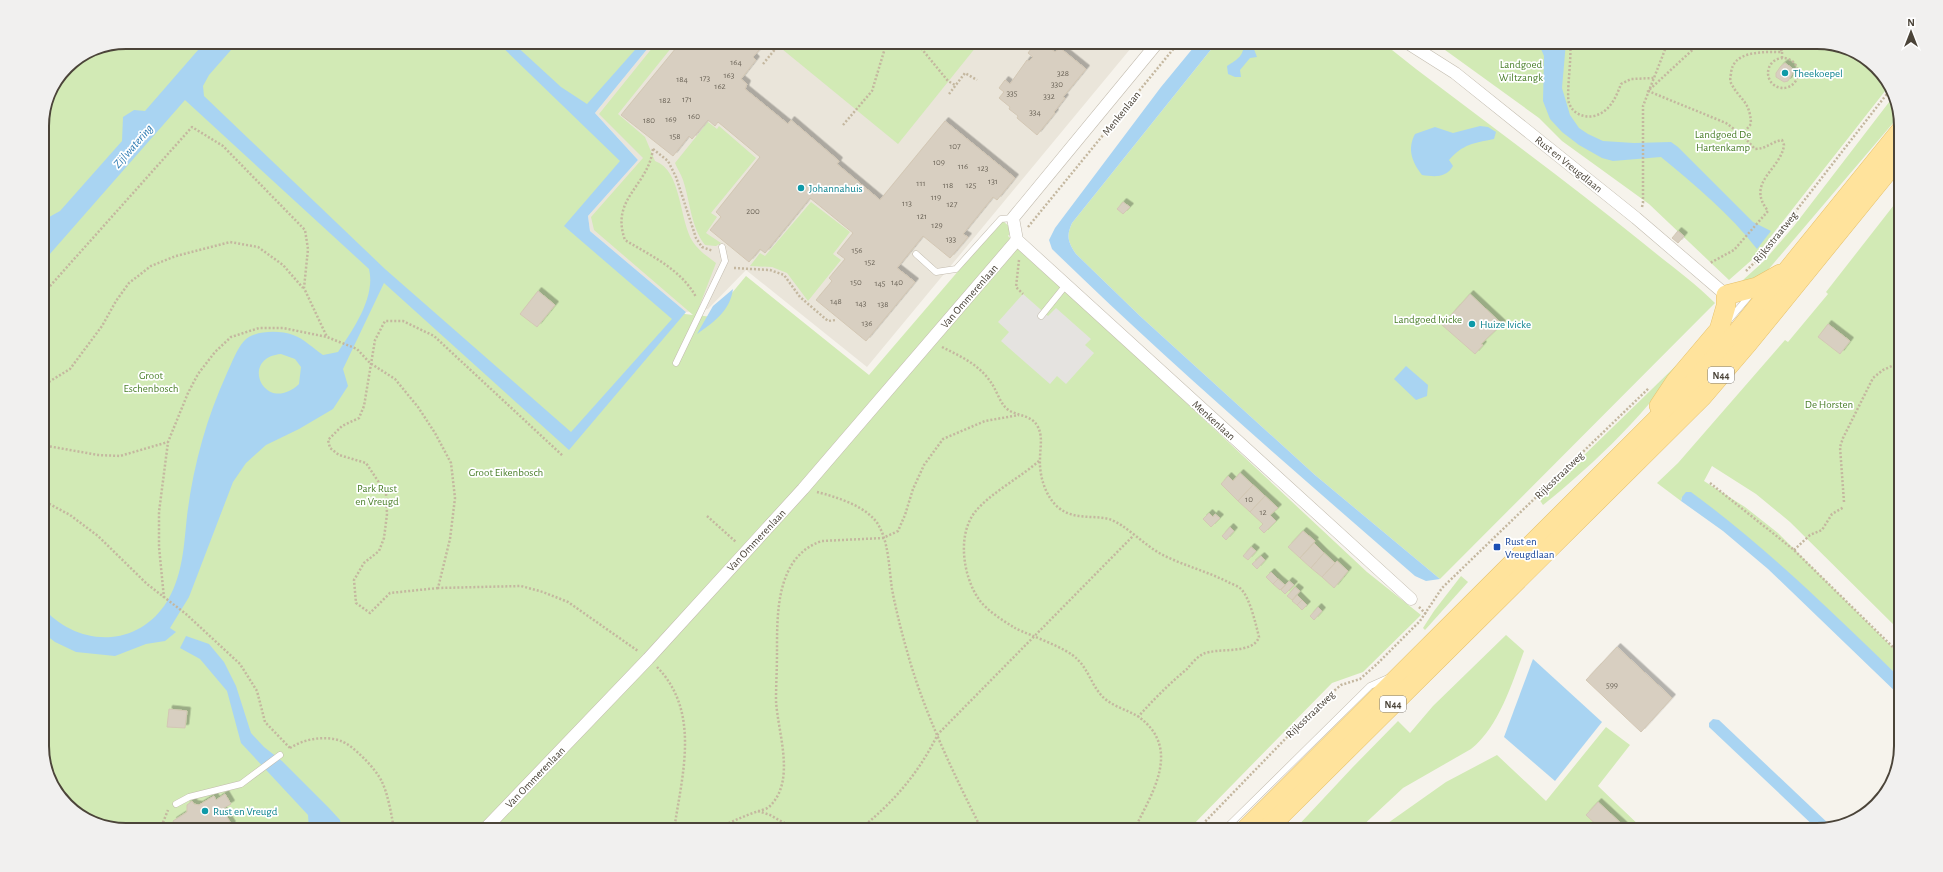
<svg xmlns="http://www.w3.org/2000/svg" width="1943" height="872" viewBox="0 0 1943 872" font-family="'Alegreya Sans',sans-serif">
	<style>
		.residential { fill: #eae5da }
		.green { fill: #d2eab5 }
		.parking { fill: #e5e3e0 }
		.water { fill: #a9d4f2; fill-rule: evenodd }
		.building { fill: #d8cfc1; stroke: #d3c7b4; filter: url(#shadow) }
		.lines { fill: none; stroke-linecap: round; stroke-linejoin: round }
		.service-casing { stroke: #c2bbae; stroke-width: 7 }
		.minor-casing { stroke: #c2bbae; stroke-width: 13 }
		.primary-casing { stroke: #e6c16a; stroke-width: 20 }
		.path { stroke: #c4b79f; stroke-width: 2.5; stroke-dasharray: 2 2; stroke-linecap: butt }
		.service { stroke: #fff; stroke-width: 6 }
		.minor { stroke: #fff; stroke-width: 12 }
		.primary { stroke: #ffe39c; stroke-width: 19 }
		.culture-dot { fill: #0f9aa8; stroke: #fff; stroke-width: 1.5 }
		.transit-dot { fill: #1a4fb4; stroke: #fff; stroke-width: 1.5 }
		.labels { text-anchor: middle; stroke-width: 3.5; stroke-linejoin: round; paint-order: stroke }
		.number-label { font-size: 9px; fill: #6e675b }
		.shield { fill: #fff; stroke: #817c74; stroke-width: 1 }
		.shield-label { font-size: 10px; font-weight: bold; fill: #4b4439 }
		.park-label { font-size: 11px; fill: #4a7f2a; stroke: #fff }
		.culture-label { font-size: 11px; fill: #0d838f; stroke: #fff; text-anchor: start }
		.street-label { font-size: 11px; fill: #4b4439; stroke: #fff }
		.transit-label { font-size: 11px; fill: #164399; stroke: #fff; text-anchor: start }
		.water-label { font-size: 12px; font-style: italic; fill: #2e7ab2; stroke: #fff }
		.rim { fill: none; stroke: #4b4439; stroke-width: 2 }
	</style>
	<defs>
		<filter id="shadow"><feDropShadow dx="3.5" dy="-3.5" stdDeviation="0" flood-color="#0004"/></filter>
	</defs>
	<rect width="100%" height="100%" fill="#f6f3ec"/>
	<!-- residential -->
	<polygon class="residential" points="653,42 1136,42 867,367 746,270 708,309 686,312 590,231 588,216 638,160 595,113"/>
	<!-- green -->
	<g class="green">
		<path d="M126 42H646L586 115 630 161 575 224 677 313 693 315 594 230 591 217 643 158 599 114 657 42H676L618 114 645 137 655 161C682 170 679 221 693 242 699 251 708 257 716 263L696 315 712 317 746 276 869 375 1002 220 1013 230 1008 236 1367 572 1421 615 1363 672 1332 683 1188 830H126L94 823 59 797 42 751V121L49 94 67 67 94 48Z"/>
		<polygon points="785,42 980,42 898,144 782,49"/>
		<path d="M1217 42H1387L1392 50 1416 69C1492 127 1569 183 1643 243 1667 263 1693 281 1715 303L1440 579 1315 475 1140 316 1076 254C1068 242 1066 236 1072 223Z"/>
		<polygon points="1434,42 1817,42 1849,49 1887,79 1889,86 1754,258 1729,280 1649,204 1562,141 1539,118"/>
		<polygon points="1893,97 1899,116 1762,277 1739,286 1743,280 1764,261 1794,226"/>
		<path d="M708 122 717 129 719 126 756 158 711 213 717 217 706 233 721 243 716 246 705 245C691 227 690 201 683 180 681 174 677 168 675 163Z"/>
		<polygon points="1901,196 1901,632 1790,522 1756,494 1712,466 1704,481 1745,507 1778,533 1901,656 1901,679 1805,588 1682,497 1681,501 1657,483 1678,463 1785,340 1788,342 1828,294 1826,292"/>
		<polygon points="811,202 850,232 833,254 841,260 808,301 787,273 772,267 750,266 760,253 765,256"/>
		<path d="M1689 353C1648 411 1598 461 1543 505L1539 499Z"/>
		<polygon points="1461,576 1468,582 1425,630 1423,628 1434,611"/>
		<path d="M1506 635 1524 651C1512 683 1499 727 1471 749L1403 788 1358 830H1294L1352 768 1398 721 1410 733 1433 706Z"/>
		<polygon points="1606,727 1630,745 1598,786 1644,830 1378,830 1446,782 1497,755 1546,801"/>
	</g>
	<!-- parking -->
	<polygon class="parking" points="1023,294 1048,316 1056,308 1091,339 1085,345 1094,353 1066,384 1057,376 1050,384 1001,341 1009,332 998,322"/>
	<!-- water -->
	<g class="water">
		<path d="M205 42H238L209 75 203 86 204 96 385 269 571 432 672 319 564 226 620 161 497 42H512L561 87 587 104 642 42H653L595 113 638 160 588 216 590 231 686 312 569 450 384 283 343 369 348 386 333 409 299 429 266 445 246 463 233 482 189 597 170 628 176 632 165 641 146 644 115 656 76 652 55 642 42 632V607C60 627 84 639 111 637 136 635 157 620 169 598 183 573 184 544 187 516 193 467 206 419 227 373 232 363 236 350 244 341 254 330 280 330 293 335 303 338 314 349 323 355L338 352C353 330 376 297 369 269L185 100 42 263V221L60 211 122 141 123 117 134 110 145 111ZM281 354 295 359 301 367 299 384C265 416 238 358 281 354Z"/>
		<path d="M1198 42H1217L1072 223C1066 236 1068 242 1076 254L1140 316 1315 475 1440 579 1426 581 1415 576C1292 469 1169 363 1052 249L1049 240 1055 228 1161 87Z"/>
		<path d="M1244 42H1263L1252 44 1257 57 1250 58 1240 70 1241 77H1235L1228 74 1227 66C1238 59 1244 56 1244 42Z"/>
		<path d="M1538 42H1566L1562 88 1570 115 1579 128 1588 134 1603 141 1634 143 1671 142 1678 147 1753 222 1771 231 1757 249C1730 214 1695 185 1661 157L1613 161 1602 158 1579 145 1562 132 1550 119 1543 101 1544 56Z"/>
		<path d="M1480 126 1488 127 1496 132 1494 139C1474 143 1463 144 1449 160L1453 166C1446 178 1435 177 1422 175 1412 162 1407 149 1415 134L1435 127 1453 133Z"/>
		<path d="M733 289C730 311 714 322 697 334L713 306Z"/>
		<polygon points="1406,366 1428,385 1427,396 1416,400 1394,379"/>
		<path d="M1686 492H1691C1732 522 1769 554 1806 588 1838 618 1870 648 1901 679V697L1768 569 1723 531 1681 501 1682 497Z"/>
		<polygon points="186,636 209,644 224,662 236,686 251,733 264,747 282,761 329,808 340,820 342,830 309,830 308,815 241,743 227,691 200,659 180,648"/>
		<polygon points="1533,659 1602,722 1555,781 1504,737"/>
		<polygon points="1713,719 1719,720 1831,826 1818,830 1709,727 1709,723"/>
	</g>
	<!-- building -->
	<g class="building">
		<polygon points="681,42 766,42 753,57 756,60 741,79 747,84 745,89 788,124 791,120 839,161 837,164 880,200 945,121 1015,178 997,200 993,197 963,234 968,237 950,258 923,236 897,268 915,282 866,341 816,300 832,281 829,278 845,259 837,253 853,233 810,198 765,253 760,249 749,262 710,230 721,217 716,212 760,157 718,122 715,126 708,120 692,139 689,136 673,156 621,115"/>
		<polygon points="1044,43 1055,52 1060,48 1086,69 1063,97 1065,98 1054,112 1055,113 1037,135 1017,118 1018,116 1009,109 1010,107 999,98 1004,92 999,88 1005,80 1010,84 1027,60 1029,61 1033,57 1028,53 1034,45 1039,49"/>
		<polygon points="1785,63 1792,68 1792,74 1788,81 1784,82 1776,77 1776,73 1781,66"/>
		<polygon points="1123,202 1130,207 1123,214 1117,209"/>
		<polygon points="1678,231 1684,236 1678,243 1672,238"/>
		<polygon points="538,291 555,305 537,327 520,314"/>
		<polygon points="1470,294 1502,324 1481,344 1483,345 1475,354 1442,325"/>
		<polygon points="1828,324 1850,341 1840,354 1818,337"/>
		<polygon points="1240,473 1253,485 1238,501 1221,484 1228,476 1233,481"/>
		<polygon points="1253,485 1265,496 1250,512 1238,501"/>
		<polygon points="1265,496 1278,508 1270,515 1276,521 1264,533 1259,528 1263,524 1250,512"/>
		<polygon points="1209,513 1213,517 1215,514 1220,518 1211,527 1203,519"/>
		<polygon points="1230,527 1234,531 1226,540 1222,536"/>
		<polygon points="1303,531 1315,541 1300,558 1288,547"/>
		<polygon points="1314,543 1324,553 1311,568 1300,558"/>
		<polygon points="1251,547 1256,551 1248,560 1243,556"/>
		<polygon points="1324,553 1335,563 1322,577 1311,568"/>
		<polygon points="1261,556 1265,560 1257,569 1252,564"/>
		<polygon points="1337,561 1348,571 1334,588 1322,577"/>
		<polygon points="1271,572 1278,579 1273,584 1266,577"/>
		<polygon points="1278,579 1285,585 1280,590 1273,584"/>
		<polygon points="1289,581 1294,585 1285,594 1281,590"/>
		<polygon points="1295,587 1300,591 1292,600 1287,596"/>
		<polygon points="1297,595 1302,600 1297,605 1292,601"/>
		<polygon points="1302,600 1307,605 1302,610 1297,605"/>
		<polygon points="1318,607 1322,611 1314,620 1310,616"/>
		<polygon points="1617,647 1672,698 1641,732 1586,680"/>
		<polygon points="169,709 187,711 185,728 167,727"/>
		<polygon points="225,794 231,804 222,809 232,825 227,828 228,830 167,830 175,825 173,821 187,812 187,805 192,801 194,804 199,805 214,796 216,800"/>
		<polygon points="1598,802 1624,826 1620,830 1602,830 1586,815"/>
	</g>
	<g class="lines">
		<!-- service casing -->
		<g class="service-casing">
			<g id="service">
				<polyline points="916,254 936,272 956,269 1001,219 1013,218"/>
				<polyline points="1041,316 1066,285"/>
				<polyline points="1728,321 1751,294"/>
				<polyline points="676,363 725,261 722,247"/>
				<polyline points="176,804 189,797 241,784 280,755"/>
				<polyline points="1224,830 1370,686 1388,678"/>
			</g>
		</g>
		<!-- minor casing -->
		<g class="minor-casing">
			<g id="minor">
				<polyline points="1158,42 1013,218 1017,240 1411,599"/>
				<polyline points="1406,42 1455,73 1636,218 1726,295"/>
				<polyline points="484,830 648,659 803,489 1017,240"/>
			</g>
		</g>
		<!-- primary casing -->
		<g class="primary-casing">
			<g id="primary">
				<polyline points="1659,406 1675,382 1719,330 1726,306 1726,295 1757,287 1780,274"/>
				<polyline points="1245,830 1692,384 1739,330 1901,130"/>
				<polyline points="1266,830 1702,397 1749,342 1901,155"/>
			</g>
		</g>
		<!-- path -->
		<g class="path">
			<polyline points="916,42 948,81 955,85"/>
			<path d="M1572 42 1570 44C1572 58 1566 94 1569 103 1573 114 1584 118 1594 116 1610 112 1616 97 1621 84L1631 79 1654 78"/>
			<path d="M1701 42 1648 91 1726 123 1742 135 1755 149C1766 149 1771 142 1782 140L1784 145C1781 170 1745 182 1768 211L1734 250 1710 263"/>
			<polyline points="1778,42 1782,52"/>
			<polyline points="1833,45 1840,47"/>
			<polyline points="885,48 892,42"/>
			<circle cx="1783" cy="73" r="15"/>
			<polyline points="763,64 781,42"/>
			<polyline points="949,94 965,73 977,80"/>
			<polyline points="843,125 872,91 885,48 878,42"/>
			<path d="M1742 135 1751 124C1750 100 1740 101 1731 83 1730 81 1730 77 1731 74 1732 50 1764 52 1782 52V58"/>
			<polyline points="653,149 668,161 676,177 696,238 702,247 713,251"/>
			<path d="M653 149C648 187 610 198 625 240 651 256 681 269 696 297"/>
			<polyline points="1642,207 1643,203 1643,106 1668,42"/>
			<polyline points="1028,227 1179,42"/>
			<polyline points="1019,260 1016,287 1023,294"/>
			<polyline points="734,268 770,270 784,275 800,297 828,321 836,320"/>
			<polyline points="1746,271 1761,256 1890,90"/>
			<polyline points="42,295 192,127 223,146 305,230 308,249 304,288 327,337"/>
			<path d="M942 347C960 356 978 364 990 381 996 389 999 400 1005 407 1014 417 1031 413 1038 427 1043 437 1040 448 1040 459 1039 476 1046 498 1059 508 1074 520 1092 515 1109 519 1125 524 1144 545 1161 554 1182 565 1206 571 1228 582 1232 584 1238 586 1241 589 1250 598 1256 625 1259 637 1253 655 1218 647 1203 654 1197 657 1191 664 1187 669 1169 684 1153 700 1138 717"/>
			<polyline points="42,386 70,369 102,326 116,301 129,283 151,266 176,256 230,242 258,247 283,265 303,288"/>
			<polyline points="42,445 98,455 120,456 168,442"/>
			<path d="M1039 461C1021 477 989 494 975 512 957 535 963 575 978 598 986 610 1002 620 1015 628 1031 636 1067 648 1077 659 1089 670 1092 687 1104 698 1114 707 1128 710 1139 717 1182 749 1152 793 1134 830"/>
			<polyline points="1710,483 1794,550 1901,655"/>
			<path d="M817 492C837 497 869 507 879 526 889 544 889 569 892 589 896 610 901 630 907 651 923 710 954 775 982 830"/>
			<polyline points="42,500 70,515 98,536 147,584 186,614 240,664 257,691 265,722 290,748"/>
			<polyline points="1844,502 1840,447 1843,438 1873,378 1883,370 1901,362"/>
			<polyline points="707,516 736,542"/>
			<polyline points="1794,550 1810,535 1822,530 1832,514 1844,507"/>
			<polyline points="438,588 390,593 370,613 356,603 354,580 364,563 379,551 384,538 387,514 386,493 366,463 339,455 330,448 328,440 342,426 359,418 364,406 375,340 385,321 403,321 434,336 563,456"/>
			<polyline points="164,598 159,547 159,512 168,442 188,393 198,374 215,352 231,337 259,328 283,328 327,337 357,349 370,363 395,379 418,407 435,433 451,463 455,498 450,539 438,588 521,586 543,592 568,602 638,651"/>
			<polyline points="1419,607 1426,614"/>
			<path d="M657 667C701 712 682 775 674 830"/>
			<path d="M290 748C304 739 324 735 341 741 353 745 377 770 382 782 388 794 392 817 394 830"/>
			<polyline points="758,811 770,815 797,830"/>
			<polyline points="160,830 168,810"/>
			<path d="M714 830C729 823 743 816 759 811 762 810 767 809 770 806 796 780 778 734 776 701 776 685 777 669 777 653 777 613 776 556 822 541L883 538 898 531 905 515 913 489 924 465 943 439 985 421 1019 415"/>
			<path d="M859 830C894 802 918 774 938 734L1133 536"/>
			<polyline points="1197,830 1323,700 1341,685 1360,679 1377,664 1420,621 1442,588 1649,388"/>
		</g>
		<!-- service -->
		<use href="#service" class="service"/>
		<!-- minor -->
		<use href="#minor" class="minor"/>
		<!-- primary -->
		<use href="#primary" class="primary"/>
	</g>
	<!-- markers -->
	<g class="culture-dot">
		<circle cx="1785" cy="73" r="4"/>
		<circle cx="801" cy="188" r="4"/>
		<circle cx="1472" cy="324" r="4"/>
		<circle cx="205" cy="811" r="4"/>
	</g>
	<rect class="transit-dot" x="1493" y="543" width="8" height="8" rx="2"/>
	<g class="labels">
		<!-- number labels -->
		<g class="number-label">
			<text x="736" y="65">164</text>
			<text x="1063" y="76">328</text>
			<text x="729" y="78">163</text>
			<text x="705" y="81">173</text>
			<text x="682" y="82">184</text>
			<text x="1057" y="87">330</text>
			<text x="720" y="89">162</text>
			<text x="1012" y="96">335</text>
			<text x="1049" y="99">332</text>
			<text x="687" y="102">171</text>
			<text x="665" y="103">182</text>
			<text x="1035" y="115">334</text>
			<text x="694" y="119">160</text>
			<text x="671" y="122">169</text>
			<text x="649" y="123">180</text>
			<text x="675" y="139">158</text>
			<text x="955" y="149">107</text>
			<text x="939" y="165">109</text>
			<text x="963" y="169">116</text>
			<text x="983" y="171">123</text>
			<text x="993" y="184">131</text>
			<text x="921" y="186">111</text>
			<text x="948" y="188">118</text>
			<text x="971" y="188">125</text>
			<text x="936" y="200">119</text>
			<text x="907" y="206">113</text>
			<text x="952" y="207">127</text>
			<text x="753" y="214">200</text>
			<text x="922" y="219">121</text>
			<text x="937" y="228">129</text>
			<text x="951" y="242">133</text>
			<text x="857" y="253">156</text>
			<text x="870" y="265">152</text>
			<text x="856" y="285">150</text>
			<text x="897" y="285">140</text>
			<text x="880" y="286">145</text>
			<text x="836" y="304">148</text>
			<text x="861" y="306">143</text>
			<text x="883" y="307">138</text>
			<text x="867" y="326">136</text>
			<text x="1249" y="502">10</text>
			<text x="1263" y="515">12</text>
			<text x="1612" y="688">599</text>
		</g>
		<!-- shield labels -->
		<g class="shield">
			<rect x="1708" y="367" width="26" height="16" rx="3"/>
			<rect x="1380" y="696" width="26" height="16" rx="3"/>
		</g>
		<g class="shield-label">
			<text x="1721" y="379">N44</text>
			<text x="1393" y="708">N44</text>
		</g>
		<!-- park labels -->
		<g class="park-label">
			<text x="1521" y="68">Landgoed<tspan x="1521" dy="13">Wiltzangk</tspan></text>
			<text x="1723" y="138">Landgoed De<tspan x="1723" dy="13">Hartenkamp</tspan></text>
			<text x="1428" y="323">Landgoed Ivicke</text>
			<text x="151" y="379">Groot<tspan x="151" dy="13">Eschenbosch</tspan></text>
			<text x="1829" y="408">De Horsten</text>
			<text x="506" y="476">Groot Eikenbosch</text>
			<text x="377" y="492">Park Rust<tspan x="377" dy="13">en Vreugd</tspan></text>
		</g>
		<!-- culture labels -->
		<g class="culture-label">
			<text x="1793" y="77">Theekoepel</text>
			<text x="809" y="192">Johannahuis</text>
			<text x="1480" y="328">Huize Ivicke</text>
			<text x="213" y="815">Rust en Vreugd</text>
		</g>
		<!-- street labels -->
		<g class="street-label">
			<text transform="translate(1121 113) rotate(-51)" y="4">Menkenlaan</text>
			<text transform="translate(1569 164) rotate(39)" y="4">Rust en Vreugdlaan</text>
			<text transform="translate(1775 237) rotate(-51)" y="4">Rijksstraatweg</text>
			<text transform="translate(969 296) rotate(-49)" y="4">Van Ommerenlaan</text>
			<text transform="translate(1214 420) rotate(42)" y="4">Menkenlaan</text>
			<text transform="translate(1559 475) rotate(-44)" y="4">Rijksstraatweg</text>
			<text transform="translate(756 540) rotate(-47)" y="4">Van Ommerenlaan</text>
			<text transform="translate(1310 714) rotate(-44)" y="4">Rijksstraatweg</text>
			<text transform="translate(535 777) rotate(-46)" y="4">Van Ommerenlaan</text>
		</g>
		<!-- transit labels -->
		<g class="transit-label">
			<text x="1505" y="545">Rust en<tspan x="1505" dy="13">Vreugdlaan</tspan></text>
		</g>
		<!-- water labels -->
		<g class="water-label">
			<text transform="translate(133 146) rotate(-49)" y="4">Zijlwatering</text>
		</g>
	</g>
	<!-- crop -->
	<path d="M0 0H1943V872H0ZM126 49H1817A77 77 0 0 1 1894 126V746A77 77 0 0 1 1817 823H126A77 77 0 0 1 49 746V126A77 77 0 0 1 126 49Z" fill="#f1f0ef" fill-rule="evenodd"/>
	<path class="rim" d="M126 49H1817A77 77 0 0 1 1894 126V746A77 77 0 0 1 1817 823H126A77 77 0 0 1 49 746V126A77 77 0 0 1 126 49Z"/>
	<!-- north arrow -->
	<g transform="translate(1911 32)" stroke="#ffffff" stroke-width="3" paint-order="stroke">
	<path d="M0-3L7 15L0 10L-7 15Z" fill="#4b4439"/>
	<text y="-6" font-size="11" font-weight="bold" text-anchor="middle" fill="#4b4439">N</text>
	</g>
</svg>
